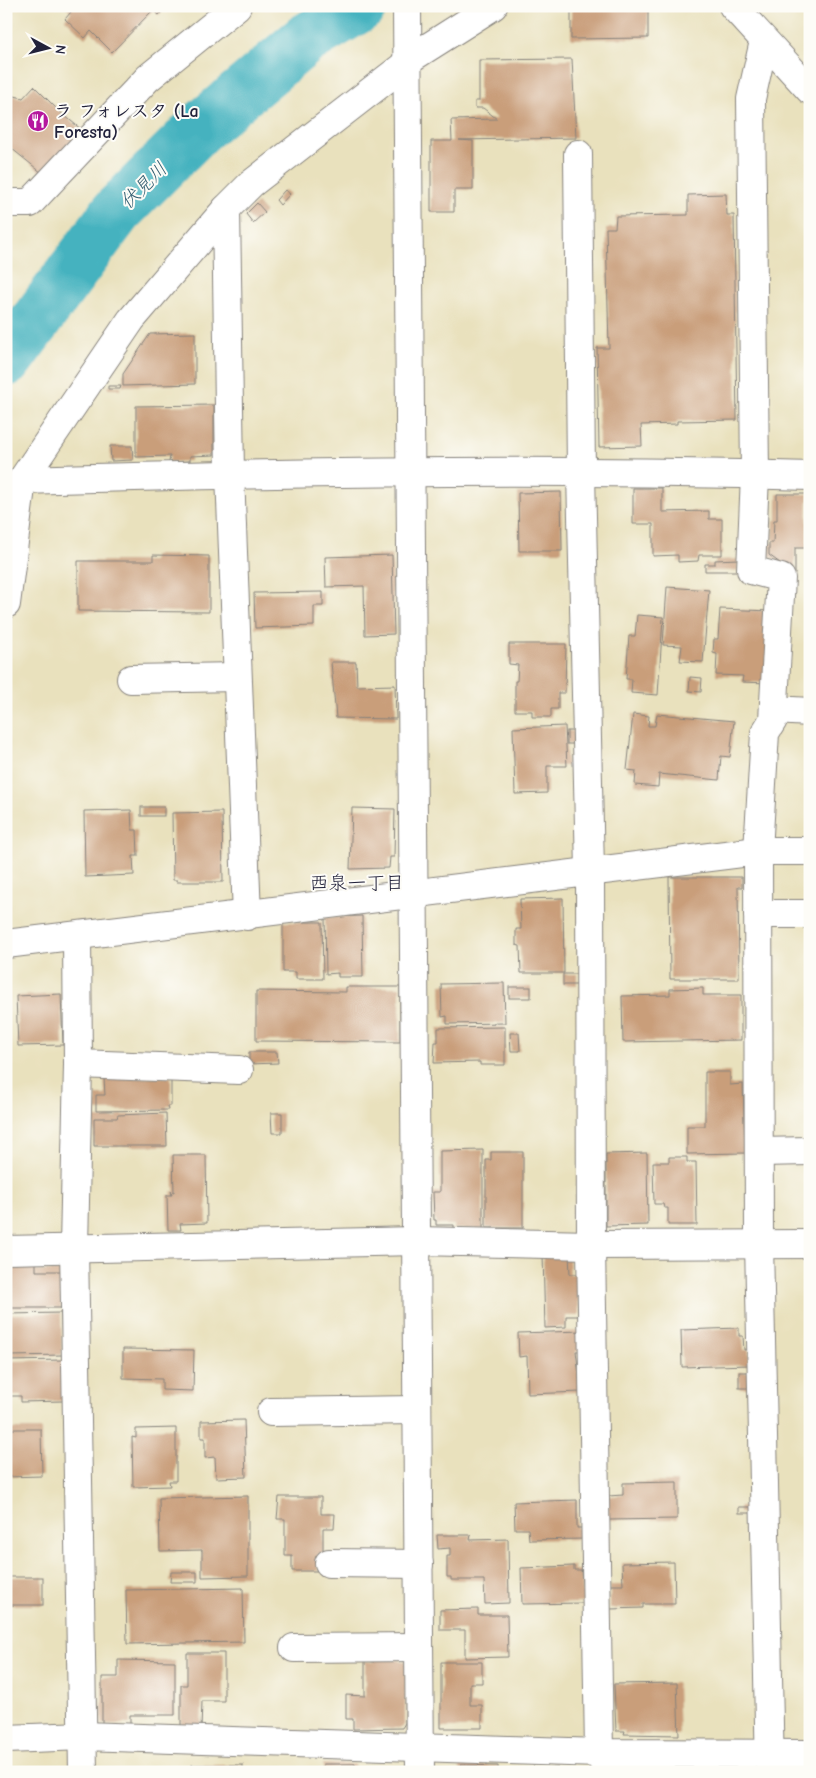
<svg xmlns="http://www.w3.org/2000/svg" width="816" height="1778" viewBox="0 0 816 1778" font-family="'Comic Neue','Klee One',sans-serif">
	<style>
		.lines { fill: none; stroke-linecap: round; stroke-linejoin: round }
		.river { stroke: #44b2bf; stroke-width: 52 }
		.building { fill: #c99e7a }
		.minor-casing { stroke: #86827c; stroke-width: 30 }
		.major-casing { stroke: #86827c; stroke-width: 30 }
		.minor { stroke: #fff; stroke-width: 28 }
		.major { stroke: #fff; stroke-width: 28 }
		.labels { text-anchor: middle; stroke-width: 4; stroke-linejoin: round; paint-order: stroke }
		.poi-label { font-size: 18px; font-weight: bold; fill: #22223b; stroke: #fdfcf7; text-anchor: start }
		.water-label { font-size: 19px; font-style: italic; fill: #305c70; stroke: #fdfcf7 }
		.neighbourhood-label { font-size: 19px; fill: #22223b; stroke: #fdfcf7 }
	</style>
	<rect width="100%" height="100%" fill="#fdfcf7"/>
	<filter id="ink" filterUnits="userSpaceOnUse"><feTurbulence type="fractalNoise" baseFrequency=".02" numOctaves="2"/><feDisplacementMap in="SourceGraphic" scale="10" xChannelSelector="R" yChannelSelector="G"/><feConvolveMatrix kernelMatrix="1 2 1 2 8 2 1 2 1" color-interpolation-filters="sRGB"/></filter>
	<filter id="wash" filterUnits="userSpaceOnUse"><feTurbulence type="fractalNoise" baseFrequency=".0096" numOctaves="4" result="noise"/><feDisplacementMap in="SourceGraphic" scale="20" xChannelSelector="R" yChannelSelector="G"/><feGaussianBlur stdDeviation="1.12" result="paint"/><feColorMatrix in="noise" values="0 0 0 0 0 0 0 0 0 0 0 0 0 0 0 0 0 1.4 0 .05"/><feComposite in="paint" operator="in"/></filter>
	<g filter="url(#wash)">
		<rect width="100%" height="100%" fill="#e9e1bd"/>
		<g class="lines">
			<!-- river -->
			<polyline class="river" points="6,361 117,211 199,129 306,39 361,6"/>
		</g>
		<g id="blocks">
			<!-- building -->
			<g class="building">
				<polygon points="65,6 166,6 159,15 153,10 112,52 91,31 85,38 65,19 71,12"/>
				<polygon points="571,6 648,6 648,38 571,39"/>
				<polygon points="572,59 576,138 459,140 473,141 473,190 454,190 454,212 431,212 431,141 452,141 451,120 497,119 483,108 475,108 475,101 479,101 479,60"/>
				<polygon points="34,86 59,111 82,130 42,173 6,144 6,94 23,98"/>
				<polygon points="285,190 290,194 280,205 276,200"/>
				<polygon points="726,194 727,215 734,215 737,420 677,421 677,424 641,425 642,446 599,447 597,348 609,348 606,228 615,228 616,216 688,215 688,195"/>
				<polygon points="257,203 265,212 253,223 246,214"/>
				<polygon points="195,333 195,384 123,386 123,374 150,334"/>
				<polygon points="108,386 121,386 120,389 108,389"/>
				<polygon points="214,405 214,455 190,456 190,461 169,462 170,456 136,457 136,406"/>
				<polygon points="110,446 132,446 133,460 111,461"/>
				<polygon points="633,488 662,488 662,512 709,511 709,519 722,519 722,555 699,555 698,561 678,562 678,555 653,556 653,524 633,524"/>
				<polygon points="561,492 562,551 519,551 518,493"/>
				<polygon points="777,494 808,494 807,548 795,548 795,574 769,555 769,543 773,543 774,520 777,520"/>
				<polygon points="153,555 209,556 209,612 78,611 78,561 153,561"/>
				<polygon points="392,555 394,634 365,635 364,586 326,587 325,557"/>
				<polygon points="738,559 738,571 705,571 705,564 715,564 715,560"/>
				<polygon points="667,587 709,590 703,662 680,661 682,646 663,645"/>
				<polygon points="323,592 323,606 314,606 314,626 255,628 254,593"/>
				<polygon points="720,609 771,611 767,683 742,682 743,676 716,675 717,654 713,653 714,639 718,639"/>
				<polygon points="637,615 663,617 658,695 631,693 632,679 626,679 629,636 635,636"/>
				<polygon points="509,644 566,644 565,693 558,693 558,709 551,709 551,717 532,717 532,711 515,711 515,681 517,681 518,665 509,664"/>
				<polygon points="331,662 356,662 357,686 395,685 396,719 336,718"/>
				<polygon points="690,677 702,678 701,692 689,691"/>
				<polygon points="633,714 649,716 648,726 655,726 657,714 734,721 730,757 721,756 719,780 659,774 658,787 635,785 636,771 627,770"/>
				<polygon points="565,726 567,766 547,766 547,793 515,794 513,728"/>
				<rect x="567" y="731" width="7" height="13"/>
				<rect x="141" y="807" width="23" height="9"/>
				<polygon points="352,808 395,809 394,857 390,857 389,868 350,869"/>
				<polygon points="131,810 132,830 137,830 138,856 133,856 134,875 85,877 84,811"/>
				<polygon points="222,812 223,882 177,882 177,880 173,880 172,813"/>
				<polygon points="669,877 742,877 742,887 738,887 739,979 670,979"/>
				<polygon points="563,898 564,973 521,973 520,946 516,945 516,929 521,929 520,899"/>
				<polygon points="362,916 363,977 338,977 338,973 326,974 325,917"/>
				<polygon points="283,922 322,922 323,979 296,979 296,972 283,972"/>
				<rect x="563" y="974" width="14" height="11"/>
				<polygon points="504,983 505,1023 447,1024 447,1016 442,1017 441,984"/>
				<polygon points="346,987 400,987 400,1042 256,1041 256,991 346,992"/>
				<rect x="509" y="987" width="22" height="11"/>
				<polygon points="703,988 703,995 741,995 741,1040 623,1042 622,996 670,995 670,989"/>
				<polygon points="61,994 63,1045 18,1046 16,996"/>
				<polygon points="505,1027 505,1065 480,1065 480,1062 434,1063 435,1042 438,1042 438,1028"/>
				<polygon points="510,1033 519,1033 520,1051 511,1051"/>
				<polygon points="249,1052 277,1052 278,1063 249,1064"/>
				<polygon points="705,1072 730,1072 730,1085 743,1084 745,1153 687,1154 687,1126 705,1126"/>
				<polygon points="171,1077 171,1106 167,1106 168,1110 96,1111 96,1095 105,1095 104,1078"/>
				<polygon points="166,1113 167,1146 94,1146 94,1118 117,1118 118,1115"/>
				<polygon points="271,1113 282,1113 282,1133 272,1133"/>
				<polygon points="483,1150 483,1229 454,1229 454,1225 436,1225 436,1220 434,1220 433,1192 440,1192 440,1151"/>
				<polygon points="491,1152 523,1152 523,1228 486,1228 486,1160 491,1160"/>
				<polygon points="647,1153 648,1225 606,1226 606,1154"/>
				<polygon points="173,1155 206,1155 207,1223 180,1224 181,1230 168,1230 167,1195 172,1195 171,1191 174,1192"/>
				<polygon points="669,1157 687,1157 687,1162 696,1162 697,1225 668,1225 668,1208 664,1208 663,1204 654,1204 653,1162 669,1162"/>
				<polygon points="543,1255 569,1255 570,1274 578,1274 579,1316 566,1316 566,1327 545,1328"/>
				<polygon points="6,1261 36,1261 36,1271 61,1271 61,1308 6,1308"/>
				<polygon points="61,1313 62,1355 11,1356 11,1346 6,1346 6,1314"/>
				<polygon points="739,1328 739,1336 743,1336 744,1350 749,1350 749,1365 682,1367 681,1330"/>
				<polygon points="582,1331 582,1351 576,1351 581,1392 528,1394 527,1356 519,1357 518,1333"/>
				<polygon points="123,1349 194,1350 193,1391 162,1390 162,1379 123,1378"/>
				<polygon points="63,1360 63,1401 21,1402 21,1396 6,1396 6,1361"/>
				<rect x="739" y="1372" width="11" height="16"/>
				<polygon points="244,1420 246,1477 216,1478 215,1457 205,1458 205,1438 201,1438 201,1421"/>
				<polygon points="176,1428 176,1481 169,1481 170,1486 133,1487 132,1437 136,1438 136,1429"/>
				<polygon points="6,1429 41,1429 42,1476 6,1477"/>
				<polygon points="677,1482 677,1519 608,1520 608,1496 623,1495 623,1483"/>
				<polygon points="248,1496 248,1576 202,1577 202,1550 160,1551 159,1498"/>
				<polygon points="279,1497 321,1497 321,1514 335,1514 334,1528 323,1528 323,1554 318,1554 318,1571 292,1571 292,1556 285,1556 285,1519 277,1519"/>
				<polygon points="577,1500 577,1528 584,1528 584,1539 529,1540 528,1529 515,1529 514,1502"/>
				<rect x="739" y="1507" width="13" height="6"/>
				<polygon points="437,1535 471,1535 470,1540 508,1539 509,1603 485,1604 484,1580 451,1580 451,1577 447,1577 447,1556 450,1556 450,1548 438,1549"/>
				<polygon points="674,1562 675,1604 643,1604 643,1608 610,1609 610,1585 623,1585 622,1563"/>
				<polygon points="574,1566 574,1570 581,1570 584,1603 522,1604 521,1568"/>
				<polygon points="171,1572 197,1572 197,1582 170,1582"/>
				<rect x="6" y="1577" width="37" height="28"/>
				<polygon points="243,1588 244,1642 127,1644 126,1590"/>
				<polygon points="478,1609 478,1615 507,1615 508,1657 465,1658 465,1630 440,1630 440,1610"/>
				<polygon points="187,1653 224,1653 224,1701 202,1701 201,1730 181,1730 181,1685 187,1685"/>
				<polygon points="374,1658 406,1661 405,1723 402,1728 353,1729 353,1719 346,1719 346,1695 365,1696 365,1661 374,1662"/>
				<polygon points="118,1660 175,1661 175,1715 130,1715 130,1724 102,1724 102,1677 118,1677"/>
				<polygon points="441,1662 482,1662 482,1683 470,1683 470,1705 482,1705 482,1728 441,1728"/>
				<polygon points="677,1683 679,1735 624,1734 625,1731 616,1731 614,1684"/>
				<rect x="323" y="1764" width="32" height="8"/>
				<rect x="192" y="1765" width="51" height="7"/>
				<polygon points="460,1765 498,1766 498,1772 460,1772"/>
			</g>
		</g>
	</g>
	<g filter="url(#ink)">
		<use href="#blocks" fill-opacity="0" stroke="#86827c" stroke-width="1"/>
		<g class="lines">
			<!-- minor casing -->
			<g class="minor-casing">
				<g id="minor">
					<polyline points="407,6 420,1772"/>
					<polyline points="764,41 751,99 755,475 751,570 781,578 773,720 765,733 758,851 759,1243 770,1772"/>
					<polyline points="578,154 581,473 590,871 591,1245 599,1753 608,1772"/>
					<polyline points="6,203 30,203 148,78 237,6"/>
					<polyline points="226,209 230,474 247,916"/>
					<polyline points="22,480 131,320 226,209 251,184 402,67 408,60 493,6"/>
					<path d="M6 604 22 480C285 472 547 468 810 476"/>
					<polyline points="131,679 237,677"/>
					<polyline points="774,710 810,712"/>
					<polyline points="758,914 810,914"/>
					<polyline points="77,936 78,1064 74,1247 83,1772"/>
					<polyline points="6,944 758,851 810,851"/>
					<polyline points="78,1064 239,1070"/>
					<polyline points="759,1152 810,1151"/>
					<polyline points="6,1250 417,1241 591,1245 810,1244"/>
					<polyline points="271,1412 417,1410"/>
					<polyline points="329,1563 419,1564"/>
					<polyline points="294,1648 419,1647"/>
					<polyline points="6,1739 83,1736 599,1753 810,1754"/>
				</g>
			</g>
			<!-- major casing -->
			<g class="major-casing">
				<polyline id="major" points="733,6 810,90"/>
			</g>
			<!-- minor -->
			<use href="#minor" class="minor"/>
			<!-- major -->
			<use href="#major" class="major"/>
		</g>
	</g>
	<!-- icons -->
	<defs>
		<g id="restaurant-disc" transform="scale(1.125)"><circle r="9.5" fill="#b5179e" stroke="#fdfcf7"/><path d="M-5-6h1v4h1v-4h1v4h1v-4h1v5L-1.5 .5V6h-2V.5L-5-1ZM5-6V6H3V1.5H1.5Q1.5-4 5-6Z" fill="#fff"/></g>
	</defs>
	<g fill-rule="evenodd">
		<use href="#restaurant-disc" x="38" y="121"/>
	</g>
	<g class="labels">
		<!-- poi labels -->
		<g class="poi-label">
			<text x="54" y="117">ラ フォレスタ (La<tspan x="54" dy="21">Foresta)</tspan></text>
		</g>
		<!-- water labels -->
		<g class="water-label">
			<text transform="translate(143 185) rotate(-45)" y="7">伏見川</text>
		</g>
		<!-- neighbourhood labels -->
		<g class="neighbourhood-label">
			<text x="357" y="889">西泉一丁目</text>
		</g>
	</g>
	<!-- margin -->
	<rect width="816" height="1778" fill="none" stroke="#fdfcf7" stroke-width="25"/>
	<!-- north arrow -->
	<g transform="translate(48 48) rotate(97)" stroke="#fdfcf7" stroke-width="4" paint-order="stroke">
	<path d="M0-4L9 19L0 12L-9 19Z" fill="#22223b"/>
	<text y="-8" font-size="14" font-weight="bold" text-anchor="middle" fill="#22223b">N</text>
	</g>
</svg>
